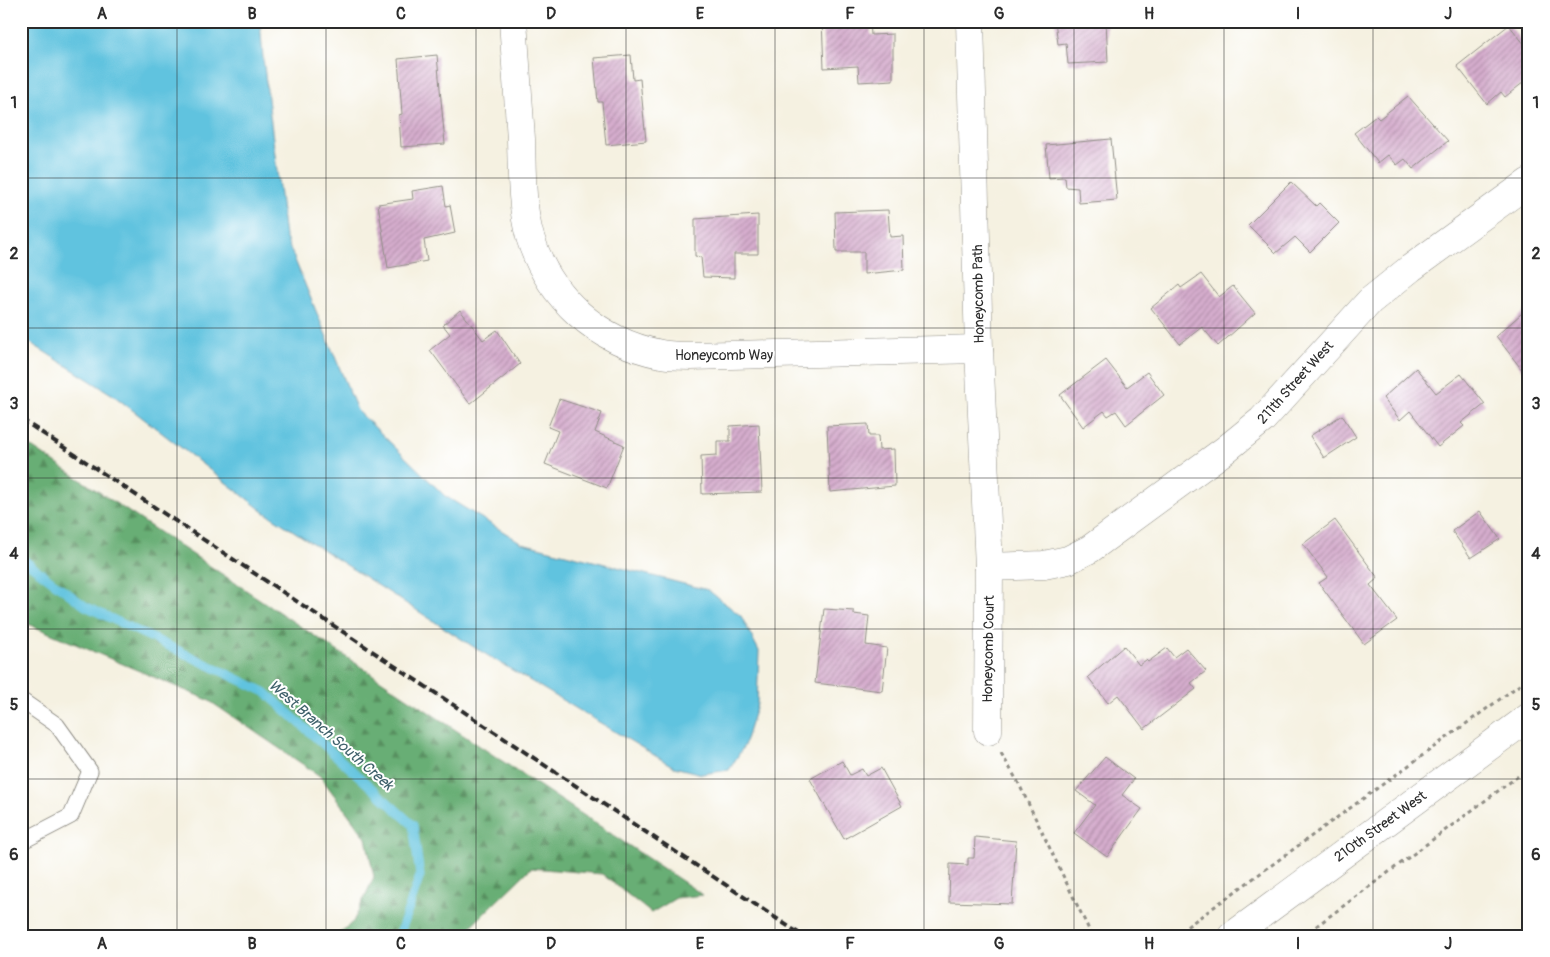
<svg xmlns="http://www.w3.org/2000/svg" width="1550" height="957" viewBox="0 0 1550 957" font-family="Pangolin,sans-serif">
	<style>
		.forest { fill: url(#forest-firs); stroke: #4a6c50 }
		.water { fill: #61c3df; stroke: #467785 }
		.lines { fill: none; stroke-linecap: round; stroke-linejoin: round }
		.stream { stroke: #61c3df; stroke-width: 9 }
		.building { fill: url(#building-hatch) }
		.lane-casing { stroke: #908e86; stroke-width: 17 }
		.street-casing { stroke: #908e86; stroke-width: 29 }
		.secondary-casing { stroke: #908e86; stroke-width: 29 }
		.path { stroke: #908e86; stroke-width: 3; stroke-dasharray: 4 4; stroke-linecap: butt }
		.lane { stroke: #fff; stroke-width: 15 }
		.street { stroke: #fff; stroke-width: 28 }
		.secondary { stroke: #fff; stroke-width: 28 }
		.rail { stroke: #2b2b2b; stroke-width: 4; stroke-dasharray: 8 4; stroke-linecap: butt }
		.grid { fill: none; stroke: #2b2b2b; stroke-width: 1; stroke-opacity: 0.55 }
		.labels { text-anchor: middle; stroke-width: 4; stroke-linejoin: round; paint-order: stroke }
		.street-label { font-size: 14px; fill: #2b2b2b; stroke: #fff }
		.water-label { font-size: 15px; font-style: italic; fill: #3e606a; stroke: #fff }
		.neatline { fill: none; stroke: #2b2b2b; stroke-width: 2 }
		.grid-label { font-size: 16px; text-anchor: middle; font-weight: bold; fill: #2b2b2b }
	</style>
	<defs>
		<pattern id="forest-firs" width="22" height="20" patternUnits="userSpaceOnUse" patternTransform="scale(1.25)"><rect width="22" height="20" fill="#68ae74"/><path d="M5 1l3.5 6h-7zM16 11l3.5 6h-7z" fill="#568e5f"/></pattern>
		<pattern id="building-hatch" width="6" height="6" patternUnits="userSpaceOnUse" patternTransform="scale(1.25)"><rect width="6" height="6" fill="#d6adce"/><path d="M-1 1l2-2M0 6l6-6M5 7l2-2" fill="none" stroke="#ae8da7"/></pattern>
	</defs>
	<rect width="100%" height="100%" fill="#fff"/>
	<filter id="ink" filterUnits="userSpaceOnUse"><feTurbulence type="fractalNoise" baseFrequency=".02" numOctaves="2"/><feDisplacementMap in="SourceGraphic" scale="10" xChannelSelector="R" yChannelSelector="G"/><feConvolveMatrix kernelMatrix="1 2 1 2 8 2 1 2 1" color-interpolation-filters="sRGB"/></filter>
	<filter id="wash" filterUnits="userSpaceOnUse"><feTurbulence type="fractalNoise" baseFrequency=".0096" numOctaves="4" result="noise"/><feDisplacementMap in="SourceGraphic" scale="20" xChannelSelector="R" yChannelSelector="G"/><feGaussianBlur stdDeviation="1.12" result="paint"/><feColorMatrix in="noise" values="0 0 0 0 0 0 0 0 0 0 0 0 0 0 0 0 0 1.4 0 .05"/><feComposite in="paint" operator="in"/></filter>
	<g filter="url(#wash)">
		<rect width="100%" height="100%" fill="#f5f1e1"/>
		<!-- forest -->
		<polygon class="forest" points="21,440 703,895 676,898 651,913 602,874 531,868 461,936 336,936 353,922 374,877 366,838 320,776 208,700 21,621"/>
		<!-- water -->
		<polygon class="water" points="21,21 260,21 263,58 285,236 357,410 445,496 522,543 708,590 741,616 759,651 757,704 744,746 729,770 702,774 674,767 477,649 264,512 113,395 21,337"/>
		<g class="lines">
			<!-- stream -->
			<polyline class="stream" points="21,558 85,606 265,692 413,825 420,876 399,936"/>
		</g>
		<g id="blocks">
			<!-- building -->
			<g class="building">
				<polygon points="822,21 870,21 871,35 893,34 893,80 859,82 858,66 824,68"/>
				<polygon points="1055,21 1106,21 1108,62 1068,64 1066,43 1058,44"/>
				<polygon points="1509,25 1529,50 1529,78 1505,97 1501,92 1487,104 1457,66"/>
				<polygon points="437,55 445,144 401,147 399,115 402,114 398,59"/>
				<polygon points="631,55 633,80 640,79 646,141 606,145 602,102 598,102 594,58"/>
				<polygon points="1408,96 1448,141 1413,169 1405,159 1397,165 1388,155 1378,163 1354,133 1376,116 1379,119"/>
				<polygon points="1111,139 1117,200 1079,203 1078,188 1066,187 1065,177 1049,178 1046,145"/>
				<polygon points="1291,182 1316,206 1319,203 1339,223 1310,252 1295,237 1276,253 1248,225"/>
				<polygon points="443,186 446,206 450,205 455,233 424,240 427,261 388,268 378,204 413,199 412,191"/>
				<polygon points="888,210 890,237 903,236 904,270 864,274 864,252 836,252 835,212"/>
				<polygon points="758,215 758,254 734,254 734,278 703,277 701,257 695,256 695,219"/>
				<polygon points="1201,274 1219,297 1233,286 1255,313 1218,346 1202,327 1180,344 1151,308 1179,285 1181,288"/>
				<polygon points="1529,307 1529,379 1496,336"/>
				<polygon points="460,310 483,340 497,330 520,364 470,404 430,350 450,334 443,325"/>
				<polygon points="1106,360 1127,387 1147,372 1164,395 1126,425 1116,411 1108,416 1104,411 1083,427 1060,395"/>
				<polygon points="1416,368 1436,393 1461,374 1485,404 1461,423 1464,426 1438,447 1410,411 1400,420 1383,398"/>
				<polygon points="559,399 602,413 595,432 624,445 607,488 545,464 558,431 548,427"/>
				<polygon points="1342,415 1356,437 1324,458 1310,436"/>
				<polygon points="759,424 762,492 702,494 701,456 717,455 717,441 730,441 730,426"/>
				<polygon points="868,424 869,436 878,436 879,450 894,449 895,486 830,492 827,426"/>
				<polygon points="1480,511 1500,539 1471,558 1452,531"/>
				<polygon points="1335,520 1378,578 1370,585 1397,620 1364,644 1319,583 1328,577 1303,544"/>
				<polygon points="824,609 854,611 854,614 869,616 866,645 887,648 882,691 815,683"/>
				<polygon points="1124,646 1139,665 1146,660 1148,662 1167,648 1174,657 1186,648 1206,671 1191,683 1196,689 1144,729 1118,695 1108,703 1088,677"/>
				<polygon points="1105,757 1134,779 1122,795 1142,809 1107,857 1074,833 1095,805 1076,791"/>
				<polygon points="842,761 850,775 862,769 866,776 881,768 902,806 844,839 810,779"/>
				<polygon points="975,837 1016,841 1012,904 949,902 950,864 968,865 968,858 974,858"/>
			</g>
		</g>
	</g>
	<g filter="url(#ink)">
		<use href="#blocks" fill-opacity="0" stroke="#908e86" stroke-width="1"/>
		<g class="lines">
			<!-- lane casing -->
			<g class="lane-casing">
				<polyline id="lane" points="21,700 57,725 90,771 71,816 21,842"/>
			</g>
			<!-- street casing -->
			<g class="street-casing">
				<g id="street">
					<path d="M513 21C516 60 518 99 521 139 522 170 521 206 530 237 549 298 598 342 661 354 671 356 682 356 691 356L979 349"/>
					<polyline points="970,21 979,349 989,567 988,731"/>
					<polyline points="989,567 1044,565 1068,560 1090,549 1225,450 1262,420 1370,301 1411,268 1529,182"/>
				</g>
			</g>
			<!-- secondary casing -->
			<g class="secondary-casing">
				<polyline id="secondary" points="1232,936 1529,717"/>
			</g>
			<!-- path -->
			<g class="path">
				<polyline points="1001,753 1018,782 1092,936"/>
				<polyline points="1174,936 1529,678"/>
				<polyline points="1303,936 1529,768"/>
			</g>
			<!-- lane -->
			<use href="#lane" class="lane"/>
			<!-- street -->
			<use href="#street" class="street"/>
			<!-- secondary -->
			<use href="#secondary" class="secondary"/>
			<!-- rail -->
			<polyline class="rail" points="21,419 803,936"/>
		</g>
	</g>
	<!-- grid -->
	<path class="grid" d="M177 21V936M326 21V936M476 21V936M626 21V936M775 21V936M924 21V936M1074 21V936M1224 21V936M1373 21V936M21 178H1529M21 328H1529M21 478H1529M21 629H1529M21 779H1529"/>
	<g class="labels">
		<!-- street labels -->
		<g class="street-label">
			<text transform="translate(978 294) rotate(-91)" y="5">Honeycomb Path</text>
			<text x="724" y="360">Honeycomb Way</text>
			<text transform="translate(1295 382) rotate(-48)" y="5">211th Street West</text>
			<text transform="translate(988 649) rotate(-89)" y="5">Honeycomb Court</text>
			<text transform="translate(1380 826) rotate(-36)" y="5">210th Street West</text>
		</g>
		<!-- water labels -->
		<g class="water-label">
			<text transform="translate(331 735) rotate(41)" y="5">West Branch South Creek</text>
		</g>
	</g>
	<!-- margin -->
	<rect width="1550" height="957" fill="none" stroke="#fff" stroke-width="55"/>
	<rect x="28" y="28" width="1494" height="902" class="neatline"/>
	<g class="grid-label">
		<text x="102" y="19">A</text>
		<text x="252" y="19">B</text>
		<text x="401" y="19">C</text>
		<text x="551" y="19">D</text>
		<text x="700" y="19">E</text>
		<text x="850" y="19">F</text>
		<text x="999" y="19">G</text>
		<text x="1149" y="19">H</text>
		<text x="1298" y="19">I</text>
		<text x="1448" y="19">J</text>
		<text x="14" y="108">1</text>
		<text x="1536" y="108">1</text>
		<text x="14" y="259">2</text>
		<text x="1536" y="259">2</text>
		<text x="14" y="409">3</text>
		<text x="1536" y="409">3</text>
		<text x="14" y="559">4</text>
		<text x="1536" y="559">4</text>
		<text x="14" y="710">5</text>
		<text x="1536" y="710">5</text>
		<text x="14" y="860">6</text>
		<text x="1536" y="860">6</text>
		<text x="102" y="949">A</text>
		<text x="252" y="949">B</text>
		<text x="401" y="949">C</text>
		<text x="551" y="949">D</text>
		<text x="700" y="949">E</text>
		<text x="850" y="949">F</text>
		<text x="999" y="949">G</text>
		<text x="1149" y="949">H</text>
		<text x="1298" y="949">I</text>
		<text x="1448" y="949">J</text>
	</g>
</svg>
